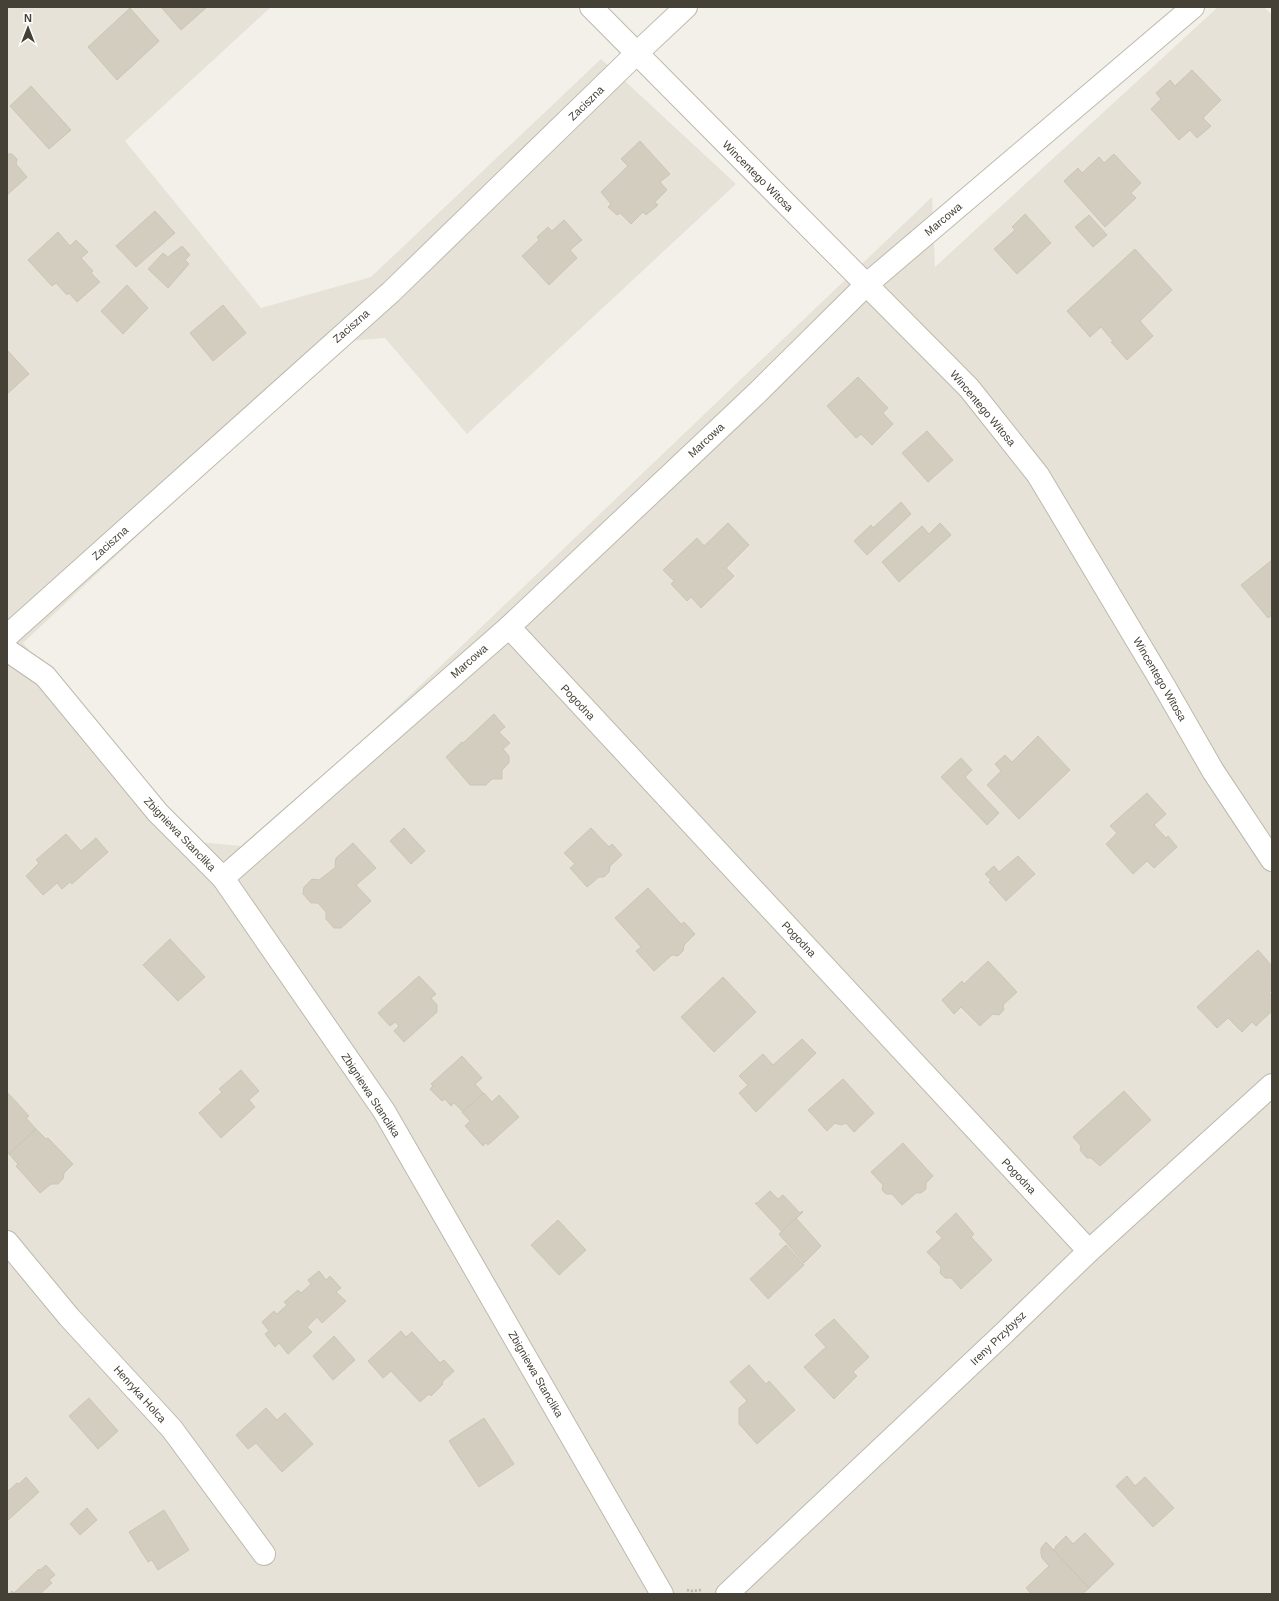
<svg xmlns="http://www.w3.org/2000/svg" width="1279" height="1601" viewBox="0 0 1279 1601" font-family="Helvetica,sans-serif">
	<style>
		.residential { fill: #e6e2d7 }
		.building { fill: #d3cdbf; stroke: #cdc5b3 }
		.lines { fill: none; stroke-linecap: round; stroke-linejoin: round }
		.minor-casing { stroke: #bdb9ac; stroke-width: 24 }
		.path { stroke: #bdb59e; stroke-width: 2.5; stroke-dasharray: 2 2; stroke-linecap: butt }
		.minor { stroke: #fff; stroke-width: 22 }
		.labels { text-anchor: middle; stroke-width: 4; stroke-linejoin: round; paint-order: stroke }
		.street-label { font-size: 11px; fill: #454137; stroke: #fff }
	</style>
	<rect width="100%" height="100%" fill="#f2f0e8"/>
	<!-- residential -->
	<polygon class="residential" points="7,7 271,7 125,141 261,308 371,277 601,59 736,184 467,434 385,338 346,341 23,643 188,841 251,847 932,197 935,267 1218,7 1264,7 1272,15 1272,1594 7,1594"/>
	<!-- building -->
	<g class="building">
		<polygon points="161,7 207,7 181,30"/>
		<polygon points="130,8 159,41 117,80 88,47"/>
		<polygon points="1192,70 1221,100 1203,118 1211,126 1197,138 1190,130 1179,140 1151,109 1161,99 1156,93 1170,80 1175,86"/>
		<polygon points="31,86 71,130 49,149 10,106"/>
		<polygon points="640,141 670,174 660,182 667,190 655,202 658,205 646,215 643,212 631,224 620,213 617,215 608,207 611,204 601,192 628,166 621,159"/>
		<polygon points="7,154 12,154 17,159 16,164 27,177 7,195"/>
		<polygon points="1114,154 1141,183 1131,193 1136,198 1105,227 1064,181 1078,168 1082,173 1099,157 1104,163"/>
		<polygon points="155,211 175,233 136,267 116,246"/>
		<polygon points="1025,214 1051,243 1017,274 994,249 1015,230 1012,227"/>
		<polygon points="1089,215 1107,235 1093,247 1075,227"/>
		<polygon points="564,220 582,240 570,250 577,258 549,285 522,256 539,240 537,237 548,227 552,231"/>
		<polygon points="58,232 70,246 76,240 88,252 81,258 93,271 91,273 100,282 77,302 69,293 67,295 56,283 52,286 28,260"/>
		<polygon points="182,246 190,255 185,260 189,264 168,288 148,269 163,253 168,257"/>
		<polygon points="1135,249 1172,290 1140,321 1153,336 1127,360 1111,342 1113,341 1101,327 1090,337 1067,311"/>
		<polygon points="127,285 148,308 123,334 101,311"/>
		<polygon points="223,305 246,333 213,361 190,333"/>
		<polygon points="7,350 29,374 7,394"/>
		<polygon points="858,377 888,408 883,413 893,424 872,445 861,434 856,438 827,406"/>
		<polygon points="927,431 953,460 928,482 902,453"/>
		<polygon points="901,502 911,514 867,555 854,541 871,525 873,528"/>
		<polygon points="728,523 749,545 726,568 734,576 701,608 691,597 687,601 671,584 674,581 663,570 697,538 704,546"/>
		<polygon points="940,523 951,535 899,582 882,562 922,526 929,534"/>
		<polygon points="1272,560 1272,615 1268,618 1241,585"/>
		<polygon points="494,714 505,727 499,732 510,743 503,749 509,756 509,763 502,770 502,779 492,779 486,785 470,785 446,757 462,742 463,743"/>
		<polygon points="1038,736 1070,770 1019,819 987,785 1001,771 995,764 1005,755 1012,762"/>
		<polygon points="961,758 972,770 965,777 999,813 987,825 941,777"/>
		<polygon points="1147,793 1166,814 1154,825 1166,838 1168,836 1177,847 1154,868 1147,861 1133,874 1106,844 1117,833 1110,826"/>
		<polygon points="404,828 425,851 411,864 390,841"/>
		<polygon points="591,828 609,847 612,844 622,855 610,866 609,872 604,877 599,877 587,887 570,868 575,864 564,853"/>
		<polygon points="66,834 81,851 96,838 108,852 72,884 70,882 62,889 57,883 43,895 26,876 39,863 36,860"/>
		<polygon points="353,843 376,868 356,885 371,901 341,928 334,928 326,919 326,912 318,903 311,903 303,894 304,887 312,879 319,880 336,867 335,865 336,858"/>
		<polygon points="1018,856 1035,874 1006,901 989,882 991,880 985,874 994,866 999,872"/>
		<polygon points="648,888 681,924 684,922 695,934 684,945 683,951 678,956 672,955 654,971 636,951 641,947 615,918"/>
		<polygon points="170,939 205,977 178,1001 143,965"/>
		<polygon points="1258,950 1272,966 1272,977 1270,978 1272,980 1272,990 1269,993 1272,996 1272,1011 1256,1026 1252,1022 1242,1032 1228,1018 1217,1028 1197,1007"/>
		<polygon points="988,961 1017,992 1003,1005 1004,1010 999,1015 993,1014 980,1026 961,1007 954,1014 942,1000 962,981 964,984"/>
		<polygon points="419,976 436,994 431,998 437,1005 437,1012 404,1042 394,1031 399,1026 395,1022 390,1026 378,1013"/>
		<polygon points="723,977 756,1012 714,1052 681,1017"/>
		<polygon points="802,1039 816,1053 756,1112 739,1093 748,1085 739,1076 763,1054 773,1065"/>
		<polygon points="462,1056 482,1078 475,1084 483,1093 463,1112 454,1103 451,1106 445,1099 442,1101 430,1089 433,1086 431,1084"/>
		<polygon points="241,1070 259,1091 249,1100 255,1107 221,1138 199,1113 222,1092 219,1089"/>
		<polygon points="843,1079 874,1113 854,1132 846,1123 841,1125 835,1123 827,1131 808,1110"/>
		<polygon points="1124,1091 1151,1120 1100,1166 1091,1158 1087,1158 1080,1150 1081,1146 1073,1137"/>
		<polygon points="7,1092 29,1116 26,1118 36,1129 9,1154 7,1152"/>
		<polygon points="484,1093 492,1102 499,1095 519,1117 488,1145 486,1143 483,1146 465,1126 470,1121 462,1112"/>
		<polygon points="36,1129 46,1139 48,1138 73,1164 64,1173 63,1179 58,1184 51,1184 40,1193 16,1166 18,1164 9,1154"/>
		<polygon points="903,1143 933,1176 926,1183 926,1189 921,1193 916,1193 902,1205 892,1194 886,1194 882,1190 883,1185 871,1172"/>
		<polygon points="770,1191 778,1199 783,1195 800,1213 802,1211 803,1212 782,1232 755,1203 757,1203"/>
		<polygon points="956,1213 974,1234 971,1237 992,1260 961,1289 951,1278 945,1278 940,1273 941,1267 927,1252 942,1238 936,1232"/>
		<polygon points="796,1218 821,1246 804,1263 779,1234"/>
		<polygon points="558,1220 586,1250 559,1275 531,1245"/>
		<polygon points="786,1245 804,1265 768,1299 750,1279"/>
		<polygon points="319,1271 326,1280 330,1276 341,1288 336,1292 346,1301 322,1323 317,1317 307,1327 312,1332 288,1354 279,1343 275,1347 265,1334 269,1331 262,1322 274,1311 277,1314 287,1305 284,1302 298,1290 301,1293 311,1284 308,1280"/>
		<polygon points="834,1319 869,1357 853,1372 857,1376 834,1399 804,1367 826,1347 815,1335"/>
		<polygon points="401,1331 406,1337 412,1332 440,1363 444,1360 454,1371 442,1382 443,1384 431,1396 429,1394 420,1402 391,1371 383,1378 368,1361"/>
		<polygon points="334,1336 355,1360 333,1380 313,1356"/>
		<polygon points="749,1365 766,1384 769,1381 795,1410 757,1444 739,1424 739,1408 747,1401 730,1382"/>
		<polygon points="89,1398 118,1431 98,1449 69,1416"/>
		<polygon points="266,1408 277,1420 285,1413 313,1444 282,1472 256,1443 248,1449 236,1435"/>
		<polygon points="484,1418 514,1464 479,1487 449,1441"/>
		<polygon points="1127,1476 1135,1486 1145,1477 1174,1508 1153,1527 1116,1486"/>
		<polygon points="26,1477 39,1492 7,1521 7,1492 17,1483 19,1484"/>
		<polygon points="87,1508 97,1520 80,1535 70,1524"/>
		<polygon points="164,1510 189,1550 158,1570 152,1560 148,1562 129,1532"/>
		<polygon points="1085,1533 1114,1564 1089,1588 1053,1550 1056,1548 1055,1547 1066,1536 1073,1544"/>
		<polygon points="1046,1542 1089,1588 1082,1594 1031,1594 1026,1588 1049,1566 1042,1558 1041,1554 1041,1548"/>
		<polygon points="46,1565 55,1575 49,1580 52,1583 40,1594 9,1594 12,1591 14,1593 39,1569 40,1570"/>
	</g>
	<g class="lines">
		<!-- minor casing -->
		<g class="minor-casing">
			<g id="minor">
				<polyline points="591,7 969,388 1038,475 1163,684 1213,771 1272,860"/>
				<polyline points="509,627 1089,1251"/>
				<polyline points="7,636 391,292 637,53 686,7"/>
				<polyline points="7,650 45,676 158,813 223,878 384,1111 662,1594"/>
				<polyline points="223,878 509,627 757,393 866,285 1193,7"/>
				<polyline points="7,1242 69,1317 172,1429 264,1554"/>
				<polyline points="727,1594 1003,1334 1089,1251 1272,1085"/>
			</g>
		</g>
		<!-- path -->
		<polyline class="path" points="687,1590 691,1591 702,1590"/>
		<!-- minor -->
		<use href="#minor" class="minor"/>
	</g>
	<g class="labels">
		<!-- street labels -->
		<g class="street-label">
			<text transform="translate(586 103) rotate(-44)" y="4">Zaciszna</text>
			<text transform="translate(758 176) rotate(45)" y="4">Wincentego Witosa</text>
			<text transform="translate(943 219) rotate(-40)" y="4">Marcowa</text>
			<text transform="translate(351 326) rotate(-41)" y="4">Zaciszna</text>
			<text transform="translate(983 408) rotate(50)" y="4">Wincentego Witosa</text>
			<text transform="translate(706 440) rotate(-43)" y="4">Marcowa</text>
			<text transform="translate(110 543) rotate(-42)" y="4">Zaciszna</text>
			<text transform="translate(469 661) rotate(-41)" y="4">Marcowa</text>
			<text transform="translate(1160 679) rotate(60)" y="4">Wincentego Witosa</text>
			<text transform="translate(578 702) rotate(47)" y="4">Pogodna</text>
			<text transform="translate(180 834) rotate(46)" y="4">Zbigniewa Stanclika</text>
			<text transform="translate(799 939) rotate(47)" y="4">Pogodna</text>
			<text transform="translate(371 1095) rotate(57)" y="4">Zbigniewa Stanclika</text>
			<text transform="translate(1019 1176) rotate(47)" y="4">Pogodna</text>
			<text transform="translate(998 1338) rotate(-44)" y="4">Ireny Przybysz</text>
			<text transform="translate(536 1374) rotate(60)" y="4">Zbigniewa Stanclika</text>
			<text transform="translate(140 1394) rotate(48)" y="4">Henryka Holca</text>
		</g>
	</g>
	<!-- border -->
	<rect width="1279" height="1601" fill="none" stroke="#454137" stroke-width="16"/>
	<!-- north arrow -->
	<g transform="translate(28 28)" stroke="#ffffff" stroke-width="3" paint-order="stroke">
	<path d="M0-3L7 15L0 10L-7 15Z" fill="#454137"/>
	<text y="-6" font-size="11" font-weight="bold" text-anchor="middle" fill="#454137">N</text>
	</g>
</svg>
